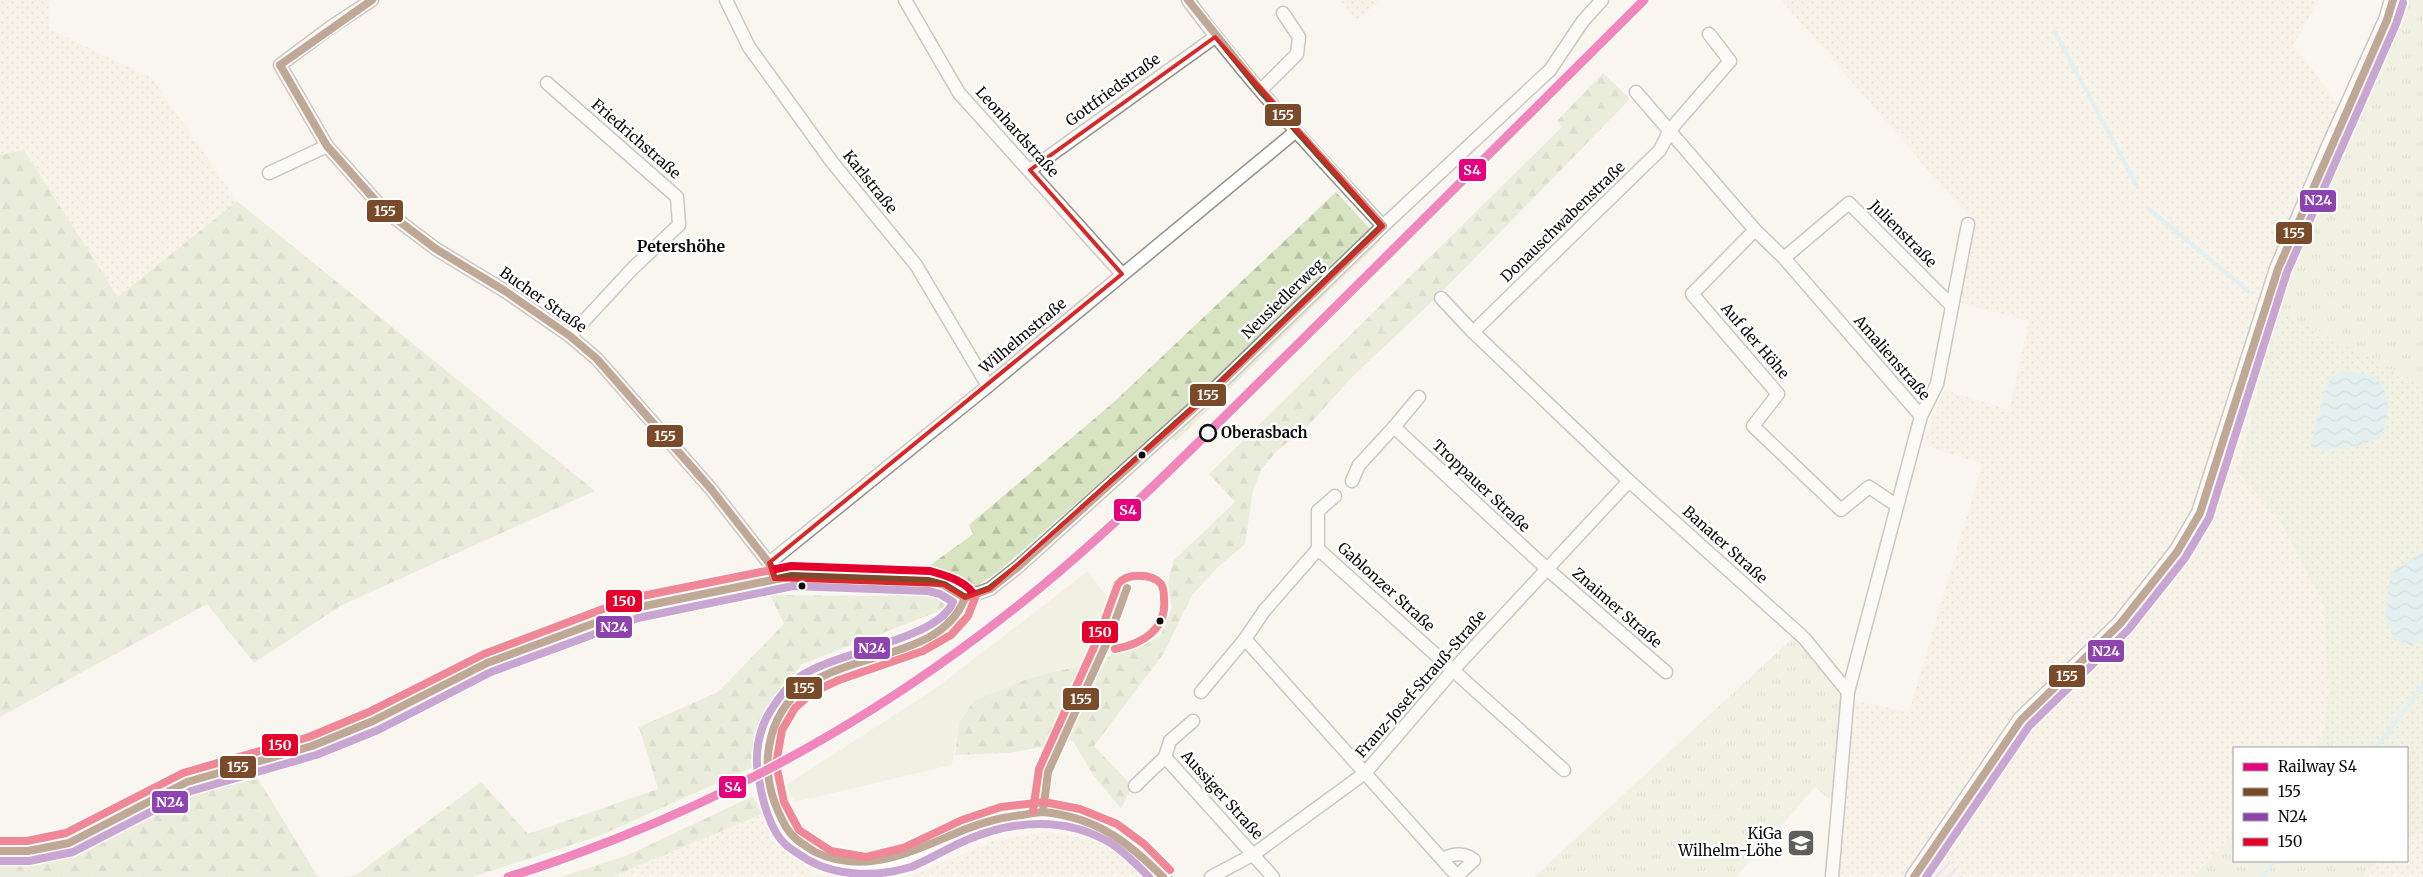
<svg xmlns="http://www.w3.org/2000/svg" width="2423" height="877" viewBox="0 0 2423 877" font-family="Merriweather,serif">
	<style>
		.industrial { fill: url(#industrial-furrows) }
		.farmland { fill: url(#farmland-dots) }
		.grass { fill: url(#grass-tufts) }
		.forest { fill: url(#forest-firs) }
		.park { fill: url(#park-dots) }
		.garden { fill: #e6ecd2 }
		.water { fill: url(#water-waves) }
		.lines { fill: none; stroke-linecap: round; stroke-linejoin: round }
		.stream { stroke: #cae8f0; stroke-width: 4.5 }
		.minor-casing { stroke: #93918f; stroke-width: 15 }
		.tertiary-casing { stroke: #93918f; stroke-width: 19 }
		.minor { stroke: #fefefd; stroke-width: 12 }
		.tertiary { stroke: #fefefd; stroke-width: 16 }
		.bus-1-casing { stroke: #fff; stroke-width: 11 }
		.bus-2-casing { stroke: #fff; stroke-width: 11 }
		.bus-3-casing { stroke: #fff; stroke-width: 11 }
		.bus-1 { stroke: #7a4b2a; stroke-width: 8 }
		.bus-2 { stroke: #8e44ad; stroke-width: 8 }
		.bus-3 { stroke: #e4002b; stroke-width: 8 }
		.rail-1-casing { stroke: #fff; stroke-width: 12 }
		.rail-1 { stroke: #e5007d; stroke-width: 9 }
		.marked { fill: none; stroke: #d62828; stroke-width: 4; stroke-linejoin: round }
		.stop-dot { fill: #fff; stroke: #0c0c0c; stroke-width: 2.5 }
		.bus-dot { fill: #0c0c0c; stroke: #fff; stroke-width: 2 }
		.labels { text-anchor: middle; stroke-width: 5; stroke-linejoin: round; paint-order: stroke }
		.street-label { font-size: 15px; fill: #0c0c0c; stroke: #fff }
		.stop-label { font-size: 15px; font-weight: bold; fill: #0c0c0c; stroke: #fff; text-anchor: start }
		.poi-label { font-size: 15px; fill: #0c0c0c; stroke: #fff; text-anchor: end }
		.neighbourhood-label { font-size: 16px; font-weight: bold; fill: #0c0c0c; stroke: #fff }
		.line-badge { stroke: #fff; stroke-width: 2 }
		.badge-label { font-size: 14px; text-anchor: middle; font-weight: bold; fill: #fff }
	</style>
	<defs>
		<pattern id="industrial-furrows" width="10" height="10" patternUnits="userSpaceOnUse" patternTransform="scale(1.25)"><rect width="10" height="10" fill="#f0eaed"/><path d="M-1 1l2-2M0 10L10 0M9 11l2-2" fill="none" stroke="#cdc8ca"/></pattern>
		<pattern id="farmland-dots" width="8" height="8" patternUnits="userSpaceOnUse" patternTransform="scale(1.25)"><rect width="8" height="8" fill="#f5efde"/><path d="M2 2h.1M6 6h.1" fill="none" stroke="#d1ccbd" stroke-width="1.8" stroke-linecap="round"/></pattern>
		<pattern id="grass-tufts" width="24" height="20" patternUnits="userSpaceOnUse" patternTransform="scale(1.25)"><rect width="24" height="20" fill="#e6ecd2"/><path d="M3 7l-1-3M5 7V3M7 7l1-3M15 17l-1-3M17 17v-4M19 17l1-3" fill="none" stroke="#c4c9b3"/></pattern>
		<pattern id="forest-firs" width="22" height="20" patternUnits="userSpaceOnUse" patternTransform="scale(1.25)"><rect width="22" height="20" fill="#d7e3c1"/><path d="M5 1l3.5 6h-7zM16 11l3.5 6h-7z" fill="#b7c2a5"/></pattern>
		<pattern id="park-dots" width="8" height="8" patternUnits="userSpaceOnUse" patternTransform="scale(1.25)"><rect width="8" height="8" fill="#e6ecd2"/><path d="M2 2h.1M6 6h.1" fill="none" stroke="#c4c9b3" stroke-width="1.8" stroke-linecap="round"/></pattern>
		<pattern id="water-waves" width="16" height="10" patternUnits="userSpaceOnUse" patternTransform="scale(1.25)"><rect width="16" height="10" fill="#cae8f0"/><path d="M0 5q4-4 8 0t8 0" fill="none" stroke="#acc6cd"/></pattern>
	</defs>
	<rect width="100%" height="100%" fill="#f9f6f0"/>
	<!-- industrial -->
	<polygon class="industrial" points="1929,844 1946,857 1964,877 1901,877"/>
	<!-- farmland -->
	<g class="farmland">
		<polygon points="0,0 50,0 49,29 152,78 237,201 118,297 24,150 0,155"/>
		<polygon points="1340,0 1382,0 1356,20"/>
		<polygon points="1781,0 2319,0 2293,45 2351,121 2291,274 2279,311 2238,472 2278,517 2324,604 2329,693 2324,734 2311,748 2234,748 2234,832 2193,877 1964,877 1946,857 1929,844 1901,877 1833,877 1852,700 1909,712 1982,464 1923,445 1944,390 2009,410 2029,321 1957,302 1974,223"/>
		<polygon points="762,814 812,874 875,877 612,877"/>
		<polygon points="1046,832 1115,842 1150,877 909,877 993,841"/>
		<polygon points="2423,833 2423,877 2362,877 2378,861 2407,861 2407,838"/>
	</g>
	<!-- grass -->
	<g class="grass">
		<path d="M2404 0H2423V833L2407 838V748H2311L2324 734 2329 693 2324 604 2278 517 2238 472C2255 406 2268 338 2291 274 2324 181 2364 90 2404 0Z"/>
		<polygon points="1797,634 1852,700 1839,809 1815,787 1736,877 1534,877"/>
		<polygon points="2234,832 2234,861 2378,861 2362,877 2193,877"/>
	</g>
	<!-- forest -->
	<g class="forest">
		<path d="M1603 73 1630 99 1438 296 1351 378 1307 427 1277 451 1261 470 1253 491 1245 544 1219 566 1192 595 1164 653 1094 746 1132 786 1121 809 1094 776 1073 741 1009 753 955 755 959 723 974 700 1029 678 1087 664 1101 670C1115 641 1119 653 1143 645 1149 643 1156 638 1161 635L1172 607 1167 587 1173 561 1235 502 1209 474 1562 127 1557 121Z"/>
		<polygon points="24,150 118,297 237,201 595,491 342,605 254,663 207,604 0,717 0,155"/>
		<polygon points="1336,192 1381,241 1176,441 1162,428 999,571 945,609 802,664 772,705 753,767 599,836 472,877 341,877 356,875 481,782 528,834 658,789 639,727 718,692 784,624 770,595 888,596 973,534 969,525 1114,402"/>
		<polygon points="252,769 318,877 0,877 0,859 40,859"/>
		<polygon points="753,796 762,814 612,877 561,877 628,855"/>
	</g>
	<!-- park -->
	<polygon class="park" points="2279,311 2423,385 2423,833 2407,838 2407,748 2334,748 2324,734 2329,693 2324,604 2278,517 2238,472"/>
	<!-- garden -->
	<polygon class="garden" points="1088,571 1111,602 1087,664 1029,678 974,700 959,723 952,765 795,802 786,785 936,688"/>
	<!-- water -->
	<g class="water">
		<path d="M2342 370 2376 376C2392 402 2390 409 2381 437 2360 447 2334 453 2310 448L2327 382Z"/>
		<polygon points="2423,551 2423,640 2413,646 2394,640 2385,614 2391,573"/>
	</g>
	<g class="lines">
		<!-- stream -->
		<g class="stream">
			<polyline points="2055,32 2136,184"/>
			<polyline points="2150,210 2248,291"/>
			<polyline points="2376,748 2423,686"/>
			<polyline points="2261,877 2276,861"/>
		</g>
		<!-- minor casing -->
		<g class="minor-casing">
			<g id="minor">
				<polyline points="372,0 331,27 280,65 327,146 383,209 436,249 505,291 570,336 597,359 711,489 769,563 774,579"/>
				<polyline points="726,0 749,47 832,162 916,265 988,386"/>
				<polyline points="905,0 959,93 1122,274"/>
				<path d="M1188 0C1247 80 1315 153 1383 226"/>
				<polyline points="547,83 677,197 679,225 633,268 570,336"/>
				<polyline points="1261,90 1297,54 1299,37 1283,13"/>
				<polyline points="1636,92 1755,230 1784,258 1921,416 1848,692 1832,877"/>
				<polyline points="1030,170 1215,37"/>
				<polyline points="269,173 327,146"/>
				<polyline points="1755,230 1692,294 1778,394 1753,426 1841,510 1869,487 1896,505"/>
				<polyline points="1784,258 1849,203 1952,306"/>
				<polyline points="1441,298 1473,332 1629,481 1804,638 1848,692"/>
				<polyline points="1473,332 1660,150 1670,130 1730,61 1709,34"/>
				<polyline points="1921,416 1937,384 1968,224"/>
				<polyline points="1394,427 1419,397"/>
				<polyline points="1352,481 1359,465 1394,427 1546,568 1666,672"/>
				<polyline points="1318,549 1318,511 1335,496"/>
				<polyline points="769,563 988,386 1295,132"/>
				<polyline points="965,598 990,589 1018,567 1204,399 1383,226 1550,70 1583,21 1602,0"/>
				<polyline points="1201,692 1245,639"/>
				<polyline points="1165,757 1170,741 1193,721"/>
				<polyline points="1135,786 1165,757 1273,877"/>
				<path d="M1442 859C1454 853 1464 852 1474 860L1457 876 1245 639 1264 611 1318 549 1564 770"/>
				<polyline points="1211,877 1254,854 1365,773 1454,669 1629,481"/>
			</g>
		</g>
		<!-- tertiary casing -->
		<g class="tertiary-casing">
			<g id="tertiary">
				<polyline points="0,851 28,851 69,843 187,782 312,746 373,721 487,663 635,608 792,576 929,581 944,585 965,598 960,611 946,626 919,642 835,671 807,684 787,702 772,727 766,764 774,806 792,837 827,860 866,867 906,858 966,829 1004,817 1043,812 1077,819 1113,833 1138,852 1163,877"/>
				<polyline points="1914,877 2021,720 2120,624 2177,552 2200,513 2278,269 2330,146 2387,20 2393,0"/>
			</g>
		</g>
		<!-- minor -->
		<use href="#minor" class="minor"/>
		<!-- tertiary -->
		<use href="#tertiary" class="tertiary"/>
		<!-- bus-1 casing -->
		<g class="bus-1-casing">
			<g id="bus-1">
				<polyline points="1188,0 1258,87 1383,226"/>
				<polyline points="280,65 327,146 383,209 436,249 505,291 570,336 597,359 711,489 769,563 774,579"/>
				<polyline points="280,65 372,0"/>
				<path d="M965 598C933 680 787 636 769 747 764 776 772 802 786 827 793 839 803 844 815 852 868 877 916 849 966 829 984 822 1003 817 1022 815 1029 814 1037 812 1044 812 1097 818 1127 841 1163 877"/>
				<polyline points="965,598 990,589 1018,567 1204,399 1383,226"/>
				<polyline points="1043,812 1048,772 1108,640 1127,588"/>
				<polyline points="0,851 28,851 69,843 187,782 312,746 373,721 487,663 635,608 792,576 929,581 944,585 965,598"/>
				<polyline points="1914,877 2021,720 2120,624 2177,552 2200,513 2278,269 2387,20 2393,0"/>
			</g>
		</g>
		<!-- bus-2 casing -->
		<g class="bus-2-casing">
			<g id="bus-2">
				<path d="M0 861H29L73 852 191 791 316 755 378 730 491 672 638 618 793 586 928 591 940 594 953 602C938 640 835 652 801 676 788 685 779 697 771 710 758 730 754 756 759 779 762 799 770 831 786 845 793 851 801 855 808 860 838 877 878 877 911 867 931 859 949 847 969 839 1014 820 1065 817 1109 842 1124 851 1137 865 1149 877"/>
				<polyline points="1926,877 2029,726 2128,630 2185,558 2209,518 2287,272 2396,24 2403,3"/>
			</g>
		</g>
		<!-- bus-3 casing -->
		<g class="bus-3-casing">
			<g id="bus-3">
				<path d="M1033 811 1039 769 1099 636 1118 584C1126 573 1152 573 1161 584 1164 588 1164 594 1164 599 1167 630 1142 644 1115 649"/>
				<path d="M0 841H27L66 833 183 773 309 737 369 712 484 654 632 598 791 566 930 571C944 575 971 582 975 598L968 616 951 635 923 651 839 680 813 692 795 708 782 730 776 764 784 802 799 830 831 851 866 857 903 848 962 820 1001 807 1044 802 1080 809 1117 824 1144 844 1170 870"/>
			</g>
		</g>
		<!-- bus-1 -->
		<use href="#bus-1" class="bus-1"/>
		<!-- bus-2 -->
		<use href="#bus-2" class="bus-2"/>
		<!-- bus-3 -->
		<use href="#bus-3" class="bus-3"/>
		<!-- rail-1 casing -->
		<g class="rail-1-casing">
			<path id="rail-1" d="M508 877C545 866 582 852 618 838 763 781 899 701 1020 604 1119 525 1207 433 1297 345 1413 230 1528 114 1644 0"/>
		</g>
		<!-- rail-1 -->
		<use href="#rail-1" class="rail-1"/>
	</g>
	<!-- marked area -->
	<path d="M0 0H2423V877H0ZM1215 37 1383 226 1204 399 990 589 965 598 944 585 774 579 769 563 1122 274 1030 170Z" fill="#f9f6f0" fill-opacity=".55" fill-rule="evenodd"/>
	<path class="marked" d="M1215 37 1383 226 1204 399 990 589 965 598 944 585 774 579 769 563 1122 274 1030 170Z"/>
	<!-- icons -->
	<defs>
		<g id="school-square" transform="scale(1.4375)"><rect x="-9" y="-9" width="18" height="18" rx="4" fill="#5f5e5c" stroke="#fff"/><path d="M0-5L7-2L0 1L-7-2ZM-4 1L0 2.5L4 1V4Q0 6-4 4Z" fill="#fff"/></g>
	</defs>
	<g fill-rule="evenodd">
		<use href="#school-square" x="1801" y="843"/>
	</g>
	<!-- markers -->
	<circle class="stop-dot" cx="1208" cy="433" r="8"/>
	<g class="bus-dot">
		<circle cx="1142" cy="455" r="4.5"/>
		<circle cx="802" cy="586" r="4.5"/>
		<circle cx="1160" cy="621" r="4.5"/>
	</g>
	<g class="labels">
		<!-- street labels -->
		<g class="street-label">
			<text transform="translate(1113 90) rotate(-36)" y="5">Gottfriedstraße</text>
			<text transform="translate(1017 132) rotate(48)" y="5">Leonhardstraße</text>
			<text transform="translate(636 139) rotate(41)" y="5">Friedrichstraße</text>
			<text transform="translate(870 182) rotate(51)" y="5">Karlstraße</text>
			<text transform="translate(1563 222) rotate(-44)" y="5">Donauschwabenstraße</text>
			<text transform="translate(1903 234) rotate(45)" y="5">Julienstraße</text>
			<text transform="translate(1283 299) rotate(-44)" y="5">Neusiedlerweg</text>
			<text transform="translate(543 300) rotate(35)" y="5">Bucher Straße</text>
			<text transform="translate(1023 336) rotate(-40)" y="5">Wilhelmstraße</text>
			<text transform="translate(1755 341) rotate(49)" y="5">Auf der Höhe</text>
			<text transform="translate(1892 358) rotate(49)" y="5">Amalienstraße</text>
			<text transform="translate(1481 486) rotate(43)" y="5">Troppauer Straße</text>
			<text transform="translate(1725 545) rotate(42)" y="5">Banater Straße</text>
			<text transform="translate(1386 587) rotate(42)" y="5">Gablonzer Straße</text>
			<text transform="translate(1617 608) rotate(41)" y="5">Znaimer Straße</text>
			<text transform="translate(1421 684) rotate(-49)" y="5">Franz-Josef-Strauß-Straße</text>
			<text transform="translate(1222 795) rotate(48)" y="5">Aussiger Straße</text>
		</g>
		<!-- stop labels -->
		<g class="stop-label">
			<text x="1221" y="438">Oberasbach</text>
		</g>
		<!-- poi labels -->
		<g class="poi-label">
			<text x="1782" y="839">KiGa<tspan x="1782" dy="17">Wilhelm-Löhe</tspan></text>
		</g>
		<!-- neighbourhood labels -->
		<g class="neighbourhood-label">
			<text x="681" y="252">Petershöhe</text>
		</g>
	</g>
	<g class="line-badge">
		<rect x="1264" y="103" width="38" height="24" rx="5" fill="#7a4b2a"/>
		<rect x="1458" y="158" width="29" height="24" rx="5" fill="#e5007d"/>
		<rect x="2299" y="189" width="38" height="24" rx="5" fill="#8e44ad"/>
		<rect x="366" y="199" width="38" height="24" rx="5" fill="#7a4b2a"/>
		<rect x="2275" y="221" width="38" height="24" rx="5" fill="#7a4b2a"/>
		<rect x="1189" y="383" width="38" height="24" rx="5" fill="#7a4b2a"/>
		<rect x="646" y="424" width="38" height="24" rx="5" fill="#7a4b2a"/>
		<rect x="1113" y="498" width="29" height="24" rx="5" fill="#e5007d"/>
		<rect x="605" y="589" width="38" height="24" rx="5" fill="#e4002b"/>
		<rect x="595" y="615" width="38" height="24" rx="5" fill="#8e44ad"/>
		<rect x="1081" y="620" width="38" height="24" rx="5" fill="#e4002b"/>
		<rect x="853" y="636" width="38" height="24" rx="5" fill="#8e44ad"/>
		<rect x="2087" y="639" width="38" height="24" rx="5" fill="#8e44ad"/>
		<rect x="2048" y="664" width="38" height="24" rx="5" fill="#7a4b2a"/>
		<rect x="785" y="676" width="38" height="24" rx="5" fill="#7a4b2a"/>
		<rect x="1062" y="687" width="38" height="24" rx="5" fill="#7a4b2a"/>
		<rect x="261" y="733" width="38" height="24" rx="5" fill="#e4002b"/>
		<rect x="219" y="755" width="38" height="24" rx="5" fill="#7a4b2a"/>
		<rect x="718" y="775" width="29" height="24" rx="5" fill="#e5007d"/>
		<rect x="151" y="790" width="38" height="24" rx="5" fill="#8e44ad"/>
	</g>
	<g class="badge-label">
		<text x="1283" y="120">155</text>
		<text x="1472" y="175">S4</text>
		<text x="2318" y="205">N24</text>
		<text x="385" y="216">155</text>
		<text x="2294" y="238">155</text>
		<text x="1208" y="400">155</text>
		<text x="665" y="441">155</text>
		<text x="1128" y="515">S4</text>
		<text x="624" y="606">150</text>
		<text x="614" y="632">N24</text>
		<text x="1100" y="637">150</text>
		<text x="872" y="653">N24</text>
		<text x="2106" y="656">N24</text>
		<text x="2067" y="681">155</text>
		<text x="804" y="693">155</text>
		<text x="1081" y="704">155</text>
		<text x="280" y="750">150</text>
		<text x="238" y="772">155</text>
		<text x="733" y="792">S4</text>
		<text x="170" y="807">N24</text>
	</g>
	<!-- legend -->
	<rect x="2233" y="747" width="175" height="115" fill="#ffffff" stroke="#9e9e9e"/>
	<rect x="2243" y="763" width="25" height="8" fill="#e5007d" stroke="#9e9e9e"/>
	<text x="2278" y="772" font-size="15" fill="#0c0c0c">Railway S4</text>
	<rect x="2243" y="788" width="25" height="8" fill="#7a4b2a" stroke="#9e9e9e"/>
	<text x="2278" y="797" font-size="15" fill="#0c0c0c">155</text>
	<rect x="2243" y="813" width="25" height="8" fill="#8e44ad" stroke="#9e9e9e"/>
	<text x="2278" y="822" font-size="15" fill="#0c0c0c">N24</text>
	<rect x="2243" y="838" width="25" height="8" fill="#e4002b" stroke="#9e9e9e"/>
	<text x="2278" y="847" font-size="15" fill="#0c0c0c">150</text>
</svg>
